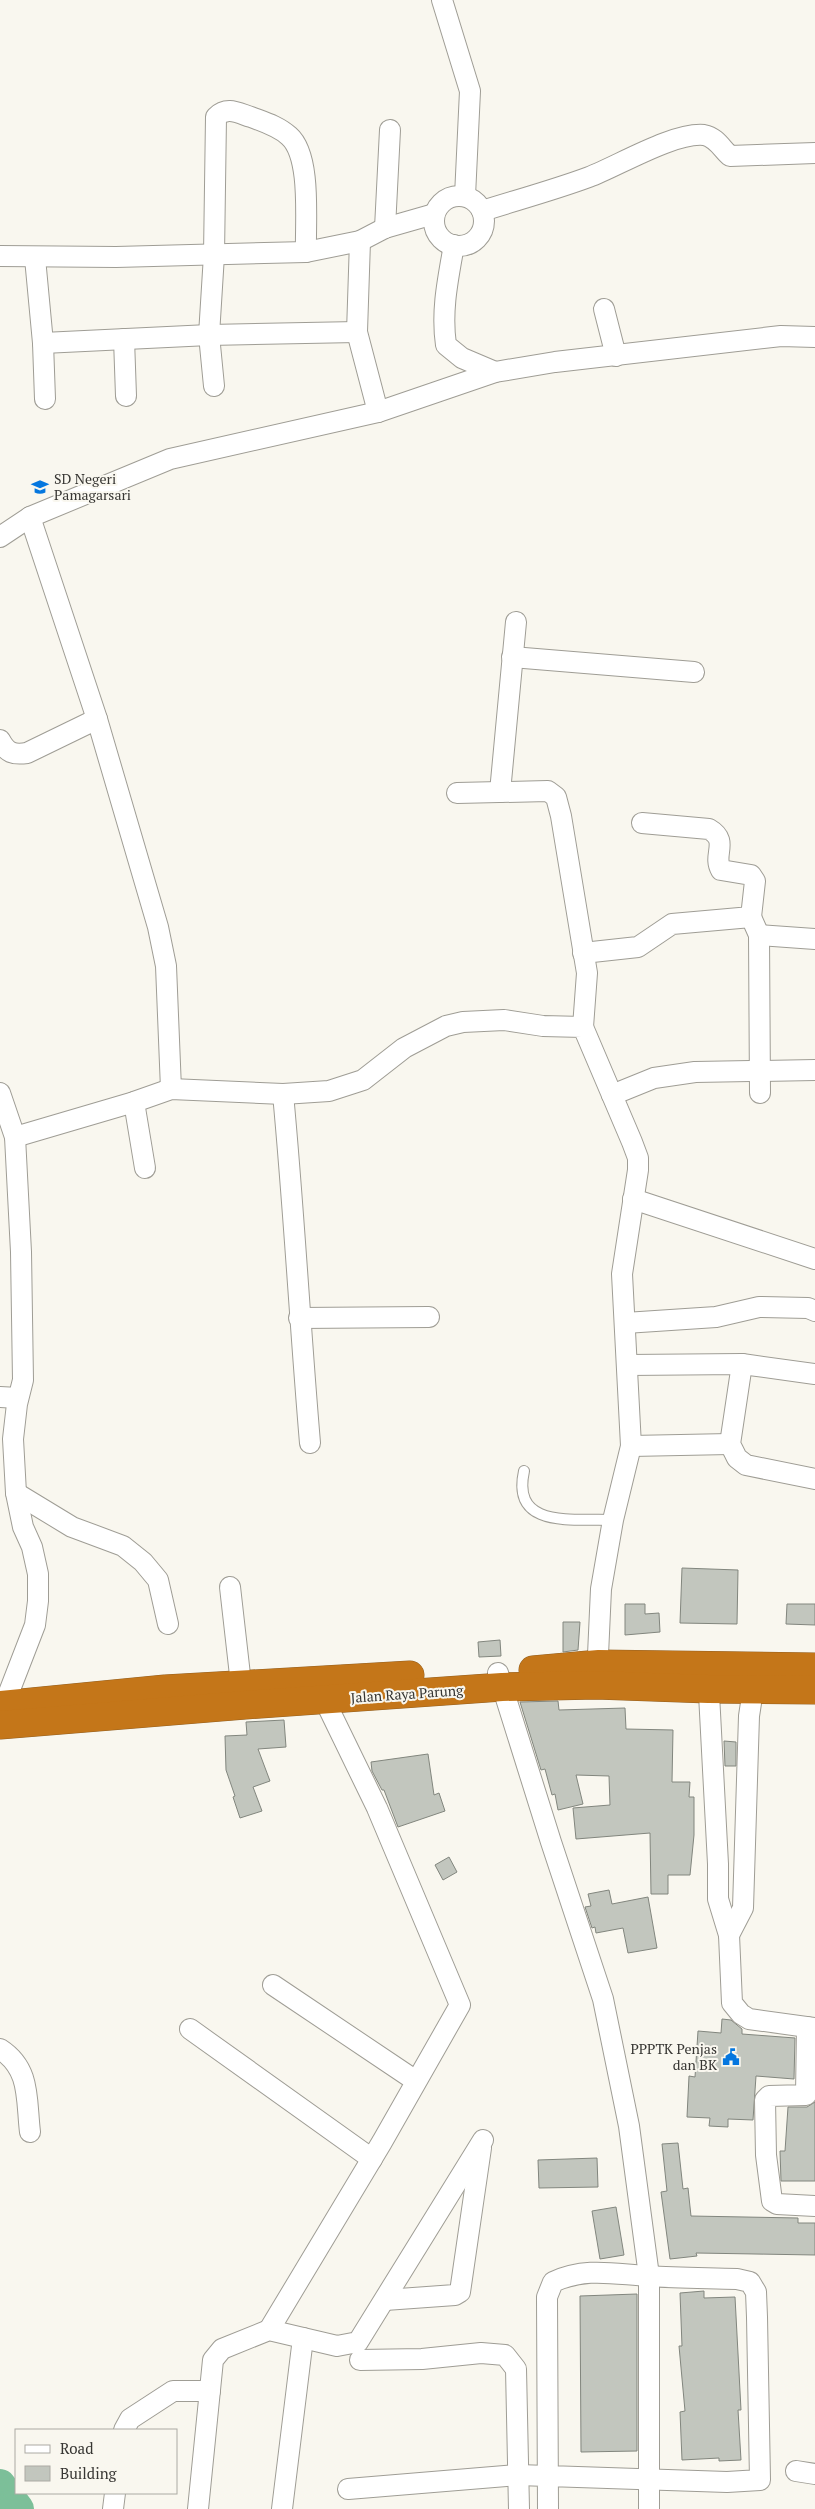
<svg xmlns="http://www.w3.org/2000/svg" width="815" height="2509" viewBox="0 0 815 2509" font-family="'PT Serif',serif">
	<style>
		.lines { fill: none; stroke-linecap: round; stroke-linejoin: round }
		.river { stroke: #7cbf99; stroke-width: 32 }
		.building { fill: #c2c6be; stroke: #82867e }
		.lane-casing { stroke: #9f9d95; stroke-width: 12 }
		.street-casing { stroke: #9f9d95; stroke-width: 22 }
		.highway-casing { stroke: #936022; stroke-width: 29 }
		.lane { stroke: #fff; stroke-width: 10 }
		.street { stroke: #fff; stroke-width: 20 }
		.highway { stroke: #c47619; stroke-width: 28 }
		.labels { text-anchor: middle; stroke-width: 4; stroke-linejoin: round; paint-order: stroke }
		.poi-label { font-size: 14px; fill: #373633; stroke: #f9f7ef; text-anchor: start }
		.street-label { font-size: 14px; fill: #373633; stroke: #f9f7ef }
	</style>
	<rect width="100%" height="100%" fill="#f9f7ef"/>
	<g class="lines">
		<!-- river -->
		<polyline class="river" points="0,2485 18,2509"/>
	</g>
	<!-- building -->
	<g class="building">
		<polygon points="682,1568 738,1570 737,1624 680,1623"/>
		<polygon points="625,1604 645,1604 645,1614 659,1613 660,1632 625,1635"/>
		<polygon points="787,1604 815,1604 815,1625 786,1624"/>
		<polygon points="563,1622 580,1622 578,1650 563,1652"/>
		<polygon points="500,1640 501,1656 479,1657 478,1642"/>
		<polygon points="558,1701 559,1710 625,1708 626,1729 673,1730 672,1782 690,1782 689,1797 694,1797 694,1835 690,1875 668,1875 668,1894 651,1894 650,1833 576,1839 573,1808 610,1805 609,1776 576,1775 583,1804 558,1810 555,1794 552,1795 545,1769 541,1770 520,1702"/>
		<polygon points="284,1720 286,1747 258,1749 270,1781 253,1787 262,1811 240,1818 233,1797 235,1796 226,1770 225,1736 247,1735 246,1722"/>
		<polygon points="724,1741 736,1742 736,1766 725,1766"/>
		<polygon points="428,1754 434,1795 439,1793 445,1811 398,1827 384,1790 382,1790 372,1771 371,1762"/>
		<polygon points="449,1857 457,1872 443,1880 435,1865"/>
		<polygon points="609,1890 612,1904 648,1897 657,1948 628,1953 623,1928 596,1933 595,1927 592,1928 585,1907 591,1906 588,1894"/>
		<polygon points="722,2019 731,2020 742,2029 742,2034 795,2038 794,2079 756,2076 753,2120 728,2119 728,2127 709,2126 710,2118 687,2117 689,2076 695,2077 698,2031 721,2033"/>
		<polygon points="815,2102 815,2181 781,2181 780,2151 785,2151 788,2107 807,2107"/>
		<polygon points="678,2143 683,2189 688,2188 691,2216 798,2218 798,2223 815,2223 815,2255 696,2253 697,2256 670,2259 661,2192 667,2191 662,2144"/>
		<polygon points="597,2158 598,2187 539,2188 538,2160"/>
		<polygon points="616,2207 624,2255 600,2259 592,2211"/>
		<polygon points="704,2291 704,2298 735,2297 741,2410 738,2410 741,2460 719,2461 719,2458 682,2460 680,2412 685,2411 679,2346 682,2346 680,2293"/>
		<polygon points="637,2294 637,2451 581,2452 580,2296"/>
	</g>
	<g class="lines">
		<!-- lane casing -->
		<g class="lane-casing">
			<path id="lane" d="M524 1471C511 1530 575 1518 613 1520"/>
		</g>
		<!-- street casing -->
		<g class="street-casing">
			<g id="street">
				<polyline points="442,0 470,91 465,196"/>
				<circle cx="459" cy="221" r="25"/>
				<path d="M482 211C517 200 554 190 589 177 618 166 674 132 704 135 716 137 722 149 730 156L815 153"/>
				<polyline points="385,228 390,130"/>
				<polyline points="360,241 357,332 378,412"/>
				<path d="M454 245C448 279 441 311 446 345L462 358 495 372"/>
				<polyline points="0,256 116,257 306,252 360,241 385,228 434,214"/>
				<polyline points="35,258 43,343 45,399"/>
				<polyline points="604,309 616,356"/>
				<polyline points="124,339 126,396"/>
				<polyline points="43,343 209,335 357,332"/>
				<path d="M214 386 209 335 214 255 216 117C227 106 238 113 251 117 264 122 278 126 289 136 312 156 305 223 306 252"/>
				<polyline points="30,517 97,719 158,927 166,966 171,1089"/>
				<polyline points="0,537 30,517 170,459 378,412 495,372 555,362 781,336 815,337"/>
				<polyline points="512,657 694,672"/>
				<path d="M0 740C7 753 13 755 27 753L97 719"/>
				<polyline points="500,792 516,622"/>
				<polyline points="457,793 548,791 556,797 561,816 587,973 583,1027"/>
				<polyline points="751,917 759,935 760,1093"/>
				<polyline points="759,935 815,939"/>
				<path d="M583 953 638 947 672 924 751 917 755 881 751 875 721 870C712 855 730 841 709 829L642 823"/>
				<polyline points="0,1093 15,1137 21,1252 23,1380 17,1404 13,1439 16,1493 23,1527 32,1547 38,1574 38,1601 35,1625 4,1705"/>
				<path d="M283 1094C294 1210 300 1326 310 1443"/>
				<polyline points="612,1095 654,1078 695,1072 815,1070"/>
				<polyline points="134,1102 145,1168"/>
				<polyline points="15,1137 134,1102 171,1089 283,1094 329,1091 363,1080 404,1048 446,1026 463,1022 504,1020 543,1026 583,1027 632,1142 638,1158 638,1170 622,1274 631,1446 613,1520 601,1589 597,1677"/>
				<polyline points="633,1199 815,1259"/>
				<polyline points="299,1318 429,1317"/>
				<polyline points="625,1323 716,1317 759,1307 808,1308 815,1311"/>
				<polyline points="742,1364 730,1444 737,1458 746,1465 815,1479"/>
				<polyline points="627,1365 742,1364 815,1374"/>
				<polyline points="0,1397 18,1398"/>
				<polyline points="631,1446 730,1444"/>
				<polyline points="16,1493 72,1527 123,1546 143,1562 158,1580 168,1624"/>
				<polyline points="230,1587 241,1684"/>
				<polyline points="498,1673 551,1842 603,1999 629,2126 649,2276 649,2509"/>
				<polyline points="708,1675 718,1864 718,1899 729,1935 732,2003 741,2014 749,2019 815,2028"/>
				<polyline points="729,1935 743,1908 749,1716 753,1690 751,1676"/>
				<polyline points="273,1985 416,2081"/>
				<polyline points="807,2027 806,2095 769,2096 765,2100 766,2155 772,2201 777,2204 815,2206"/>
				<polyline points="190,2029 372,2159"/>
				<path d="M0 2049C31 2069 26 2099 30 2132"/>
				<polyline points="385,2300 455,2295 460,2292 481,2148"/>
				<polyline points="269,2330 382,2142 460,2005 377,1808 324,1699"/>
				<polyline points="360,2360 422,2359 481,2353 505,2355 516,2369 519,2509"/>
				<polyline points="124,2430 130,2419 173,2391 210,2391"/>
				<polyline points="796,2471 815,2474"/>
				<path d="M348 2489 518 2475 727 2482 760 2480 757 2317 756 2292 750 2282 737 2279C708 2278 678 2278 648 2276 613 2274 586 2267 553 2282L547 2297 548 2509"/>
				<polyline points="113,2509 115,2493"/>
				<polyline points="198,2509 213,2360 222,2349 269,2330 337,2346 358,2342 483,2140"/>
				<polyline points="282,2509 303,2338"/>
			</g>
		</g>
		<!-- highway casing -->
		<g class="highway-casing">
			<g id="highway">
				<polyline points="533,1670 599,1664 815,1667"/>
				<polyline points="0,1705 165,1689 410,1675"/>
				<polyline points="0,1725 245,1705 502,1687 596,1685 708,1689 815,1690"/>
			</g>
		</g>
		<!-- lane -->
		<use href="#lane" class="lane"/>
		<!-- street -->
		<use href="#street" class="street"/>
		<!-- highway -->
		<use href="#highway" class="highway"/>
	</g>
	<!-- icons -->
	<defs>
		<g id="school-bare" transform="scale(1.35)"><path d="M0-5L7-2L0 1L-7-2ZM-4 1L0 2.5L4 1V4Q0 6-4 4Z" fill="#0577df" stroke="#f9f7ef" stroke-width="2.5" paint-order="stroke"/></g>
		<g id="civic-bare" transform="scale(1.35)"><path d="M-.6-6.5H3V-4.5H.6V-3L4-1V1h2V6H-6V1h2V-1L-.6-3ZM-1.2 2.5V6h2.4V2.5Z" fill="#0577df" stroke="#f9f7ef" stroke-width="2.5" paint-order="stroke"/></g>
	</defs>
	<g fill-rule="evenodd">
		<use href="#school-bare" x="40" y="487"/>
		<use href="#civic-bare" x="731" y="2057"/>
	</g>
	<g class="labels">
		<!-- poi labels -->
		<g class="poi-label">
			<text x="54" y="484">SD Negeri<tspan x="54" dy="16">Pamagarsari</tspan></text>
			<text x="717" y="2054" text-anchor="end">PPPTK Penjas<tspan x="717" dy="16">dan BK</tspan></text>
		</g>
		<!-- street labels -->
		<g class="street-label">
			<text transform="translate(407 1694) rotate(-4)" y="5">Jalan Raya Parung</text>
		</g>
	</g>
	<!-- legend -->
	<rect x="15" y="2429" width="162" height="65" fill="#f9f7ef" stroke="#abaaa4"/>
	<rect x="25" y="2445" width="25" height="8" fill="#ffffff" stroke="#abaaa4"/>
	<text x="60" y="2454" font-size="15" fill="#373633">Road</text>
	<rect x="25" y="2466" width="25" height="15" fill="#c2c6be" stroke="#abaaa4"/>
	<text x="60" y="2479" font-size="15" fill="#373633">Building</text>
</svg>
